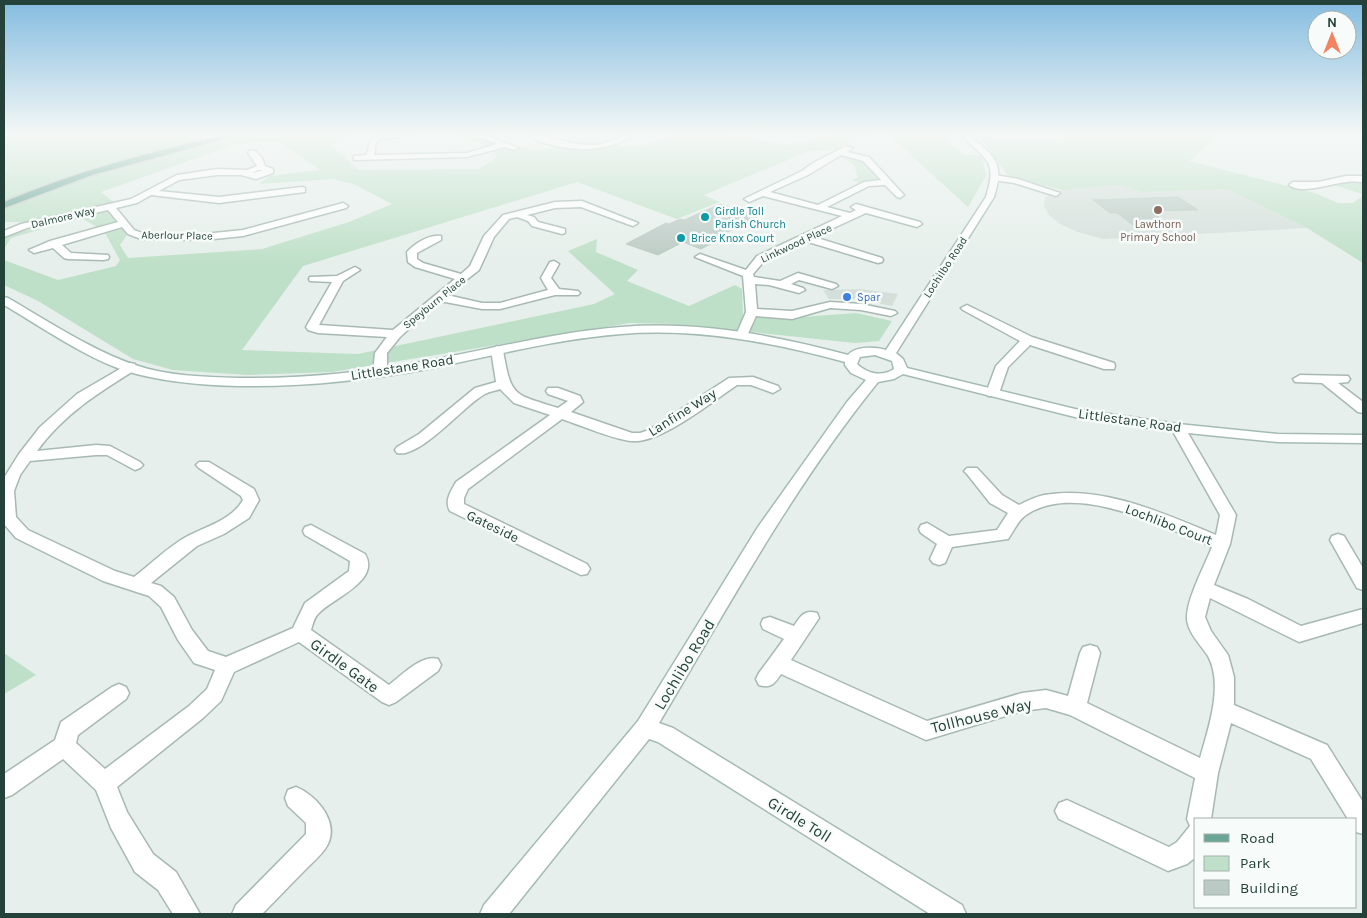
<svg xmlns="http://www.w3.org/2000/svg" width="1367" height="918" viewBox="0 0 1367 918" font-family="Karla,sans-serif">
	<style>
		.built { fill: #d4dfda }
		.green { fill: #bfe0c8 }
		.building { fill: #bbcac4; stroke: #b8c9c2 }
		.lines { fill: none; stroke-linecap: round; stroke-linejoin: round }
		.street-casing { stroke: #a8b8b2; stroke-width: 3 }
		.secondary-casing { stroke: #a4bbb3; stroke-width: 3 }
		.primary-casing { stroke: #c2cac8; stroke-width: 3 }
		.street { fill: #fff; fill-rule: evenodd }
		.secondary { fill: #fff; fill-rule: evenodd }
		.primary { fill: #6aa596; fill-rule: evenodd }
		.education-dot { fill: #8d6e63; stroke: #f7fbf9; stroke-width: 2 }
		.culture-dot { fill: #0f9aa8; stroke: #f7fbf9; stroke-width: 2 }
		.shop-dot { fill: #3f7fe0; stroke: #f7fbf9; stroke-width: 2 }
		.labels { text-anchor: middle; stroke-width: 5; stroke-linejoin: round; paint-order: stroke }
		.far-culture-label { font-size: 11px; fill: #0d838f; stroke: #f7fbf9; text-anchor: start }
		.far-street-label { font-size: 11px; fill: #24423a; stroke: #f7fbf9 }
		.far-education-label { font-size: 11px; fill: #785e54; stroke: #f7fbf9 }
		.far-shop-label { font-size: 11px; fill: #366cbe; stroke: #f7fbf9; text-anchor: start }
		.street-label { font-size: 14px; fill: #24423a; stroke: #f7fbf9 }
		.near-street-label { font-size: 16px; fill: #24423a; stroke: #f7fbf9 }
	</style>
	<rect width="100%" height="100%" fill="#e6efeb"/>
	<!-- built -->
	<g class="built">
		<polygon points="1120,185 1142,192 1227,189 1307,228 1103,239 1078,232 1060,224 1049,215 1044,206 1045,197 1062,190"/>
		<polygon points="860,289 898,294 892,306 856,299 829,299 823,290"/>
	</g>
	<!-- green -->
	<g class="green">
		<path d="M4 135H223C146 153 78 173 4 202Z"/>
		<polygon points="242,135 352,135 330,145 359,170 479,169 497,157 489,147 457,135 476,135 535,150 593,145 639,147 674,135 730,135 787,145 830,135 879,135 852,138 836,150 809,151 704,195 719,202 677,219 577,182 303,266 242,350 358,354 594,304 615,294 568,251 597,239 596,252 638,270 627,281 689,306 735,285 742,289 743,315 788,318 856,313 892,321 879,341 855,343 676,324 630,323 332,372 248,375 173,370 133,359 38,301 4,285 4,260 58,280 116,266 120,260 104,231 81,218 11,238 4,249 4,239 9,235 106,209 127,232 127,235 120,245 128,258 262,249 349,222 392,204 356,185 333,179 259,184 270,176 320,170 279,141 236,144 101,192 115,203 32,222 4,222 4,210 6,207 74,180 173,151"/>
		<polygon points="889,135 964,135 942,136 964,155 982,155 986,176 968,207"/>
		<polygon points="1064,135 1215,135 1217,138 1189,161 1315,193 1338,203 1353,203 1361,197 1362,194 1328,183 1346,179 1363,179 1363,263 1307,228 1227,189 1142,192 1120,185 1062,190 1008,176 979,136 998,140 1061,140"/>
		<polygon points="843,155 860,157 879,176 877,181 860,183 852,180 858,178 854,165 839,156"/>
		<polygon points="4,653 36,675 4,694"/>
	</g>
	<!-- building -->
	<g class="building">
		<polygon points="1178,197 1198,210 1150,211 1171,226 1140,228 1137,228 1117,213 1110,213 1093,200"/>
		<polygon points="720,204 759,216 722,235 725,236 701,249 683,242 658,255 626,244 666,223 669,224 680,219 684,220"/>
	</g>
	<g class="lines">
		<!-- street casing -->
		<g class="street-casing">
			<g id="street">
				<path d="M381 135H413C405 140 381 134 376 143 374 147 376 151 374 155L467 153 497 144 475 135H486L518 148 514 150 505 147 467 157 354 160V156L366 155C373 144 364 140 381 135Z"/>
				<path d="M529 135C551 135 572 146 595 145 608 144 619 135 632 135 611 155 551 152 529 135Z"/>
				<path d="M846 146 853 148 847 152 869 157 904 195 900 198 897 197 885 185 869 186 827 207 850 213 856 210 851 207 856 204 920 222 922 224 917 227 866 213 814 237 882 258 883 260 882 262 878 263 805 241 765 260 753 274 754 277 780 281 798 273 836 284 838 286 832 289 799 280 791 284 803 288 805 290 799 293 769 285 755 284 757 309 792 311 830 302 861 304 895 311 897 313 891 316 861 310 830 308 792 319 756 316 746 338H738L736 335 746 312 743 276 695 257 700 254 746 270 757 256 842 216 763 196 749 202 744 199 802 171 813 163ZM841 155 863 161 881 180 864 182 818 205 770 192 808 175Z"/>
				<path d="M249 151H255L262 158 265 166 273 169V173L256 179 241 175H217L179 180 159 191 219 197 302 187 305 188V192L219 203 151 195 137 203 116 208 134 230 142 233 204 234 243 230 343 203 348 206 346 208 243 236 204 240 141 239 128 234 122 227 62 245 71 253 108 255 109 257 108 259 104 260 68 259 64 258 53 248 34 253 29 250 50 241 118 222 108 210 27 228 4 237V231L21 224 131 199 177 175 217 169 247 170 257 166 248 153ZM258 170H263L253 173Z"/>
				<polygon points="996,175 1018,179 1060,193 1056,196 1014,183 993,180 992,178"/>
				<path d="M1346 176H1363V182C1358 182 1352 181 1347 182 1332 183 1301 195 1289 185L1293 182H1318Z"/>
				<path d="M582 201 638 223 633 226 630 225 581 207 555 208 527 215 534 217 538 222 565 229V233L562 234 532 226 528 221 517 217 509 219 494 237 479 270 447 295 482 303H500L548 290 541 278 550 262 554 261 559 264 551 278 559 289 578 291 580 293 578 295H555L500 309H482L440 301 400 337 387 353V373L380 377 373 373 375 353 387 337 318 333 308 330 306 327 332 282 310 281 309 279 310 277 337 276 355 267 360 270 343 281 319 325 393 330 455 279 415 267 408 262 407 252C414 244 429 234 441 236V240L417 253V259L423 263 461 274 470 266 484 236 503 215 555 202Z"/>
				<polygon points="967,305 1032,337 1114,363 1115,366 1114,369 1104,369 1030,345 1008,367 998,396 988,396 986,393 996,366 1020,341 963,310 961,308"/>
				<path d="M497 346 503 350C511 398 514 394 558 408L568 401 548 394 546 391 548 388H558L580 396 583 402 571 412 632 433H640L649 430 729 378 753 377 778 386 780 389 773 393 751 385H737C713 401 660 444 632 441 615 440 580 425 562 419L468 489 464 498V504L587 564 590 569 587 574 581 575 450 511C444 501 451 491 456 482L550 415 514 403 500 389C495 391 490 391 485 394 464 405 420 459 397 453L395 450 397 447 419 434 475 388 496 382 491 350Z"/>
				<path d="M130 363 135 364 136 367 135 370C98 393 63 415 37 451L96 445 110 446 140 462 143 465 140 468 135 470 107 455H96L30 461 20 475 14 491 16 517 28 530 115 571 134 577C151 564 168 547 186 537 206 526 231 521 243 500L241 496 199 468 196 465 199 462H209L254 489 259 500 249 518 224 534 197 546 151 583 161 586 174 597 192 630 208 651 226 657 293 628 305 603 349 571 350 561 305 535 303 531 305 527 311 525 365 554C381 581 333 598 319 613 314 617 313 624 311 630L389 685C402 675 422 654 438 659L441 665 438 671 396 702 389 705 382 702 299 642 234 672 221 701 203 718 117 787 127 812 153 854 176 872 200 914H173L158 890 135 872 111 828 96 790 63 759 12 795 4 798V774L55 740 61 722 112 687 119 684 126 687 129 693 126 699 78 735 76 743 105 769 189 706 207 689 215 670 194 663 178 640 161 607 149 596 103 581 16 538 4 524V478L19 454 40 427 77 394Z"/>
				<polygon points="1300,375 1348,376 1350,379 1348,382 1338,383 1363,402 1363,413 1358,412 1322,383 1295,382 1293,379"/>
				<path d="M1178 424 1183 425 1185 428 1236 515 1230 544 1214 585 1248 599 1301 626 1363 609V623L1299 642 1210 598 1205 617 1211 631 1228 655 1234 677V705L1327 745 1363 802V834L1356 832V819H1348L1311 759 1231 723 1218 773 1211 819H1196V857L1187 864 1168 871 1059 819 1055 811 1059 803 1067 800 1169 847 1177 842 1190 826 1187 819 1195 778 1070 715 1046 708 1022 711 926 740 781 674C775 683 771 689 759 685L756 679 759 673 784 639 763 629 761 624 763 619 770 617 794 626C800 617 804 609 817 613L819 618 791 660 927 721 1022 693 1046 690 1068 696 1080 653 1083 647 1090 645 1097 647 1100 653 1087 703 1200 758C1208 729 1224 685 1208 656 1201 645 1186 631 1187 616 1188 596 1205 565 1212 547 1165 527 1075 481 1026 515 1018 520 1014 531 1008 539L952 547 945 563 939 565 933 563 930 559 937 544 921 533 919 529 921 525 927 523 949 536 997 530 1008 513 990 503 967 474 964 471 967 468H977L1002 495 1019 505C1027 501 1035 497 1044 495 1103 485 1162 513 1216 535L1220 515 1171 428 1173 425Z"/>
				<polygon points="1338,534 1344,536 1363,568 1363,590 1357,588 1330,540 1332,536"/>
				<path d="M296 787C318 796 342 825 325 849 320 856 312 863 306 869 291 884 277 899 262 914H232L236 905 306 834V823L288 806 285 798 288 790Z"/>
			</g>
		</g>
		<!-- secondary casing -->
		<g class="secondary-casing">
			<path id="secondary" d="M962 135H970C995 158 1005 162 994 197L896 353 903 359 907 368 1075 409 1178 424 1278 434 1363 435V443L1278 442 1178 432 1075 417 903 374 894 379 878 382C793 487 728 607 659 723L673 728 962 905 966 914H930L658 742 649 739 509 914H480L484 905 638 721 758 527 847 402 866 380 851 373 845 365V362C772 342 697 328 621 334 558 339 495 355 433 368 369 380 303 387 238 386 201 385 162 382 126 371 86 358 40 326 4 305V297L8 298C46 320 93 351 135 365 167 376 204 377 238 378 303 379 369 372 432 360 495 348 557 332 621 327 698 321 774 335 848 355 856 346 875 347 886 350L986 197C998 158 985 161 962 135ZM875 355 892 361 894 369C882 377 868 374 857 364L860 357Z"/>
		</g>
		<!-- primary casing -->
		<g class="primary-casing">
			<path id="primary" d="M225 135H239L92 175 4 208V202C75 172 149 152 225 135Z"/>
		</g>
		<!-- street -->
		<use href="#street" class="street"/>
		<!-- secondary -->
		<use href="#secondary" class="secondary"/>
		<!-- primary -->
		<use href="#primary" class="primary"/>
	</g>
	<!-- sky -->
	<linearGradient id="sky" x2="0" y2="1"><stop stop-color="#84bce0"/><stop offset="0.51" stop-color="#f4f8f6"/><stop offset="1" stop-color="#f4f8f6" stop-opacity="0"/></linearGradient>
	<rect width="1367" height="263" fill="url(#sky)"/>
	<!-- markers -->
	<circle class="education-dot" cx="1158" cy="210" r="5"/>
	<g class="culture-dot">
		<circle cx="705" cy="217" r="5"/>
		<circle cx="681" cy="238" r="5"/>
	</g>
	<circle class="shop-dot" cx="847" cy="297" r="5"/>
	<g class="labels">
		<!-- far-culture labels -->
		<g class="far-culture-label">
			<text x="715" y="215">Girdle Toll<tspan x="715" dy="13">Parish Church</tspan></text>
			<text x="691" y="242">Brice Knox Court</text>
		</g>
		<!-- far-street labels -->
		<g class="far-street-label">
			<text transform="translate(63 217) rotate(-13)" y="4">Dalmore Way</text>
			<text transform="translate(177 235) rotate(1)" y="4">Aberlour Place</text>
			<text transform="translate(796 243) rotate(-25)" y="4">Linkwood Place</text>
			<text transform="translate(945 267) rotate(-57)" y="4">Lochilbo Road</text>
			<text transform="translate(434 302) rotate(-39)" y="4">Speyburn Place</text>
		</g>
		<!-- far-education labels -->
		<g class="far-education-label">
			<text x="1158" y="228">Lawthorn<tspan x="1158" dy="13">Primary School</tspan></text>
		</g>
		<!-- far-shop labels -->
		<g class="far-shop-label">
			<text x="857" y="301">Spar</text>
		</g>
		<!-- street labels -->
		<g class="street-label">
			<text transform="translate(402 367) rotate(-9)" y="5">Littlestane Road</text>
			<text transform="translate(682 412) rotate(-32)" y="5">Lanfine Way</text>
			<text transform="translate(1130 420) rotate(8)" y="5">Littlestane Road</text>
			<text transform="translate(1169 524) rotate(21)" y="5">Lochlibo Court</text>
			<text transform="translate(493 526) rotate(26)" y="5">Gateside</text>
		</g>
		<!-- near-street labels -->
		<g class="near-street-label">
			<text transform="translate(684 664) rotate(-59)" y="6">Lochlibo Road</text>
			<text transform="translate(345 665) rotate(36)" y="6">Girdle Gate</text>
			<text transform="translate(981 715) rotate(-14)" y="6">Tollhouse Way</text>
			<text transform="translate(800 819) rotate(32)" y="6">Girdle Toll</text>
		</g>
	</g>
	<!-- border -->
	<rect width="1367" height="918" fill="none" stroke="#24423a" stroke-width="10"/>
	<!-- legend -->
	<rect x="1194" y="818" width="162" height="90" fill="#f7fbf9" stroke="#a3b1ad"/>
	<rect x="1204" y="834" width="25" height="8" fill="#6aa596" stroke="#a3b1ad"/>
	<text x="1240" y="843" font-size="15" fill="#24423a">Road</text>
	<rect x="1204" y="856" width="25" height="15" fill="#bfe0c8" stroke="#a3b1ad"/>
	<text x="1240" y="868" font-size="15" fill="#24423a">Park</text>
	<rect x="1204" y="880" width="25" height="15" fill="#bbcac4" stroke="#a3b1ad"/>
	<text x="1240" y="893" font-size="15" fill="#24423a">Building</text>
	<!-- north arrow -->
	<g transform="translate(1332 35)"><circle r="24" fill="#f7fbf9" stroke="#a3b1ad"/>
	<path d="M0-4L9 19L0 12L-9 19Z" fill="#f4845f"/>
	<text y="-8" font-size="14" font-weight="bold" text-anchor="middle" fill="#24423a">N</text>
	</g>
</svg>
